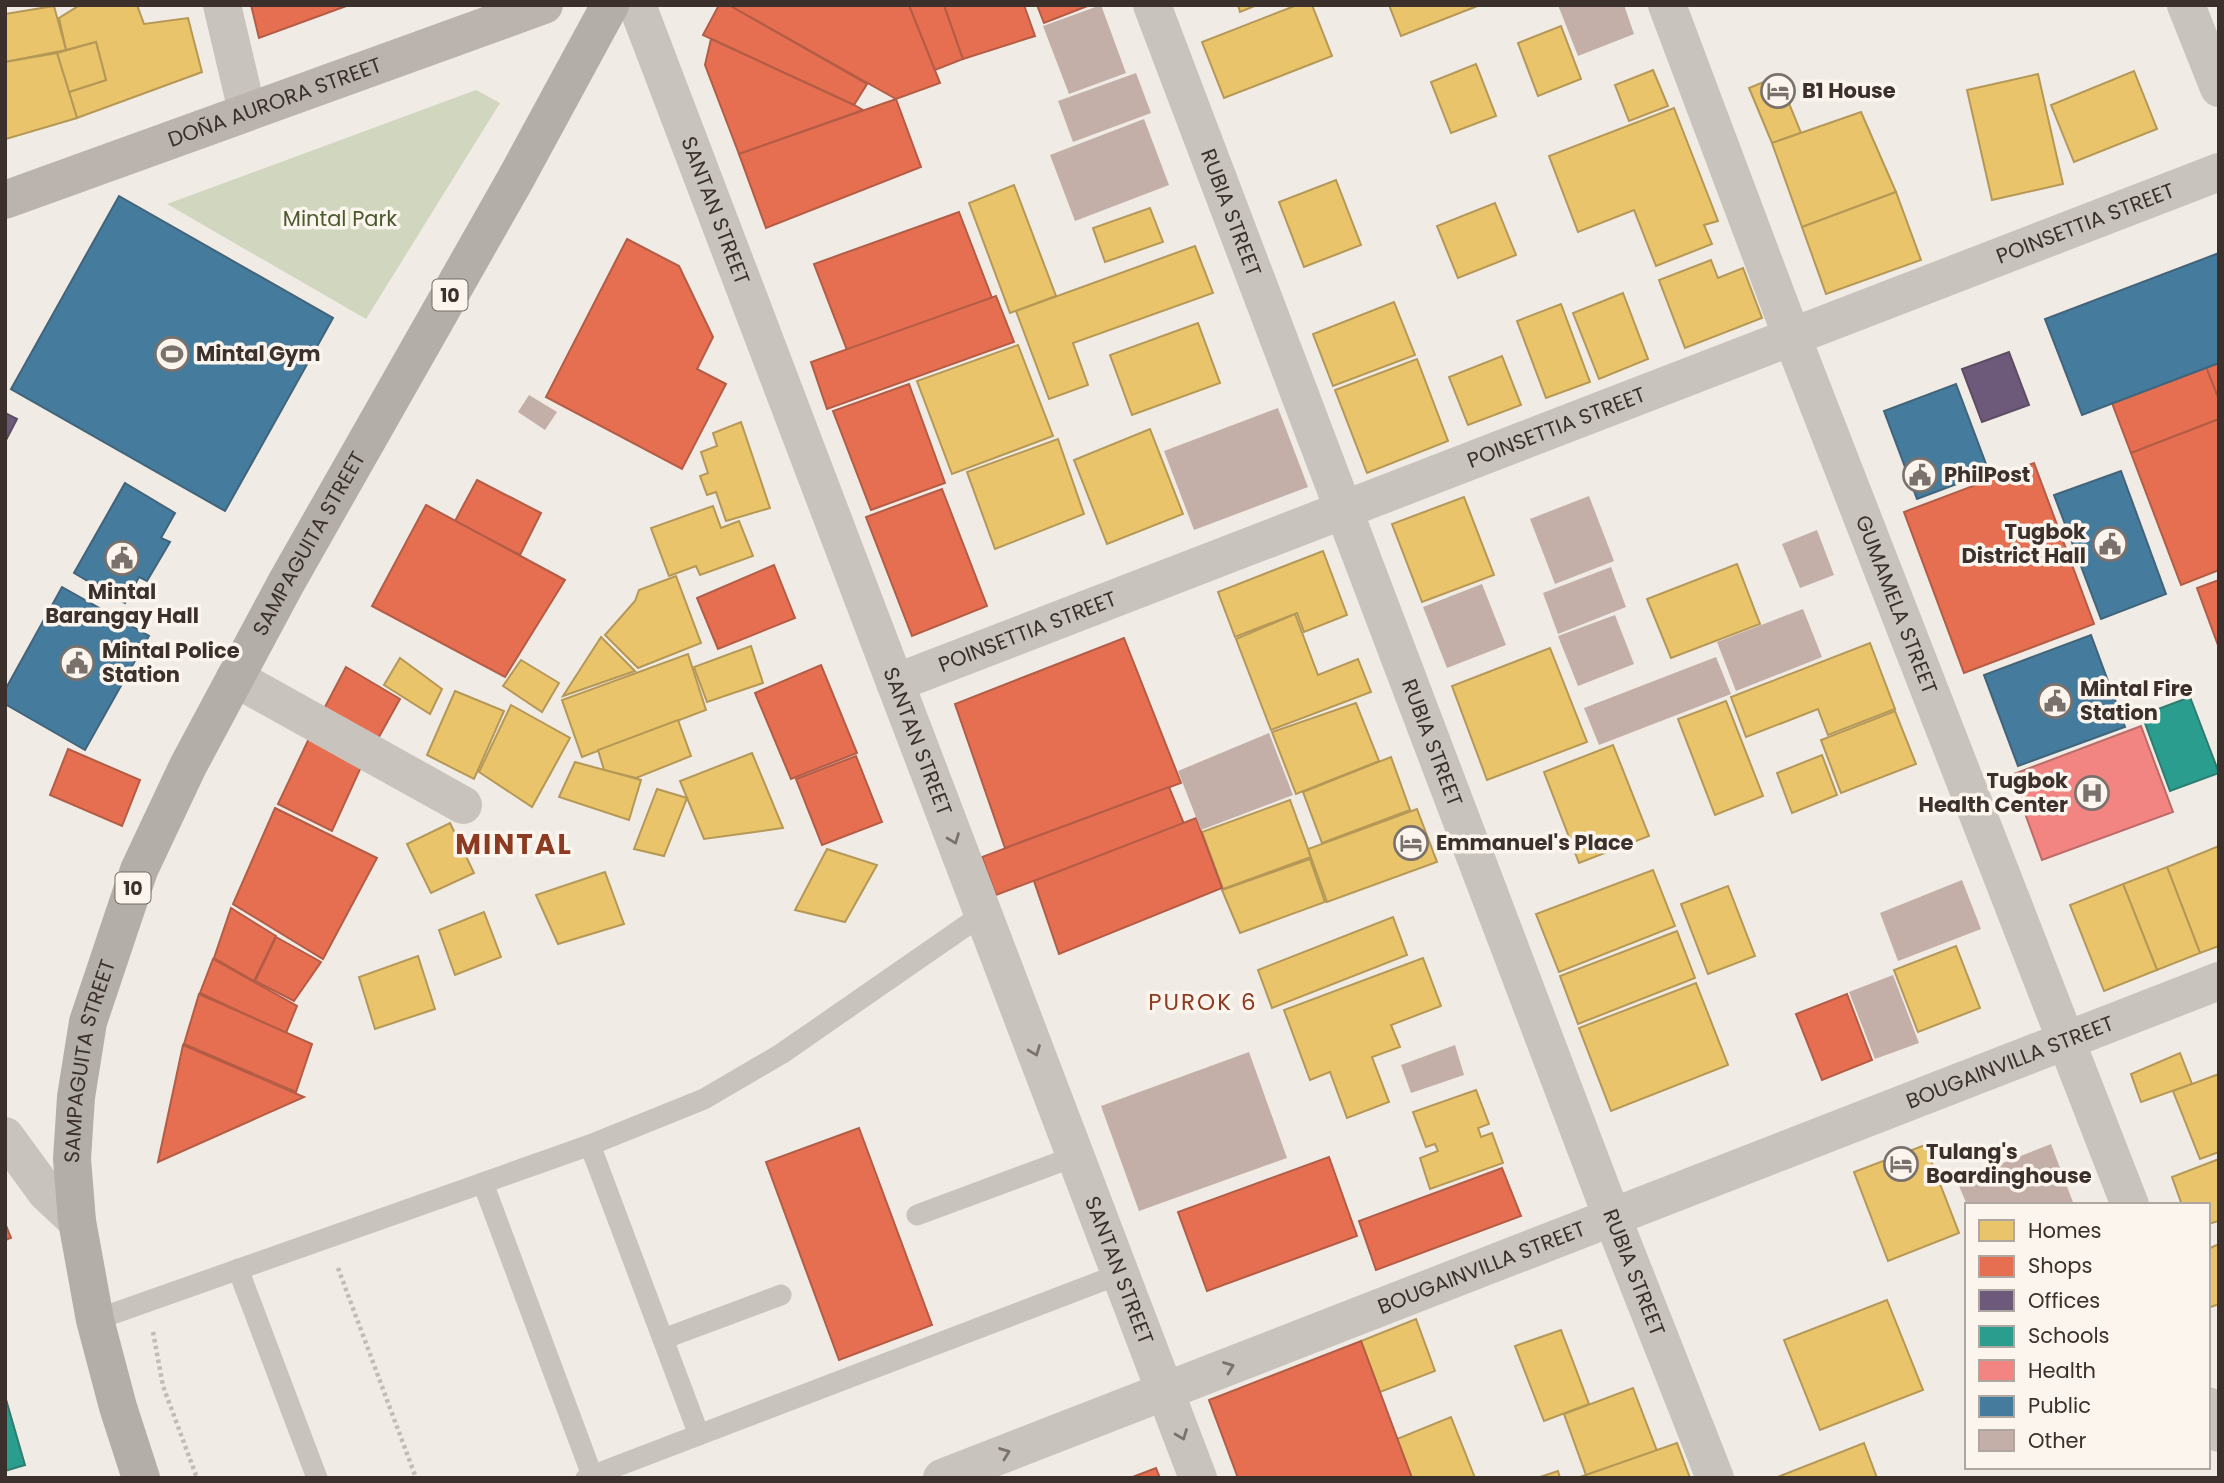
<svg xmlns="http://www.w3.org/2000/svg" width="2224" height="1483" viewBox="0 0 2224 1483" font-family="Poppins,sans-serif">
	<style>
		.green { fill: #d1d6bf }
		.homes { fill: #e9c46a; stroke: #b59857; stroke-width: 2 }
		.shops { fill: #e76f51; stroke: #b35c46; stroke-width: 2 }
		.offices { fill: #6d597a; stroke: #5e4d62; stroke-width: 2 }
		.schools { fill: #2a9d8f; stroke: #2f7c71; stroke-width: 2 }
		.health { fill: #f28482; stroke: #bb6b68; stroke-width: 2 }
		.public { fill: #457b9d; stroke: #42647b; stroke-width: 2 }
		.building { fill: #c3afa7 }
		.lines { fill: none; stroke-linecap: round; stroke-linejoin: round }
		.path { stroke: #c2bbb6; stroke-width: 4.5; stroke-dasharray: 3.5 3.5; stroke-linecap: butt }
		.service { stroke: #c9c3be; stroke-width: 21 }
		.minor { stroke: #c9c3be; stroke-width: 38 }
		.tertiary { stroke: #c9c3be; stroke-width: 38 }
		.secondary { stroke: #bab3ae; stroke-width: 38 }
		.trunk { stroke: #b4aea8; stroke-width: 38 }
		.oneway { stroke: #7b726d }
		.labels { text-anchor: middle; stroke-width: 7; stroke-linejoin: round; paint-order: stroke }
		.shield { fill: #fbf5ee; stroke: #756b66; stroke-width: 2 }
		.shield-label { font-size: 19px; font-weight: bold; fill: #3b302b }
		.poi-label { font-size: 21px; font-weight: bold; fill: #3b302b; stroke: #fbf5ee; text-anchor: start }
		.street-label { font-size: 21px; fill: #3b302b; stroke: #fbf5ee }
		.park-label { font-size: 21px; fill: #4a5a2e; stroke: #fbf5ee }
		.neighbourhood-label { font-size: 23px; letter-spacing: 2px; fill: #8c3b22; stroke: #fbf5ee }
		.district-label { font-size: 28px; font-weight: bold; letter-spacing: 2px; fill: #8c3b22; stroke: #fbf5ee }
	</style>
	<rect width="100%" height="100%" fill="#f0ebe5"/>
	<!-- green -->
	<polygon class="green" points="476,90 500,103 366,319 167,204"/>
	<!-- homes -->
	<g class="homes">
		<polygon points="80,5 137,5 144,24 188,18 202,72 77,118 69,92 106,80 96,42 66,50 59,18"/>
		<polygon points="1238,5 1257,5 1240,12"/>
		<polygon points="1297,5 1312,5 1332,56 1224,98 1202,42"/>
		<polygon points="1389,5 1480,5 1401,36"/>
		<polygon points="54,6 66,50 5,62 5,14"/>
		<polygon points="1561,26 1581,79 1538,96 1518,43"/>
		<polygon points="96,42 106,80 69,92 57,53"/>
		<polygon points="57,53 77,118 6,139 5,62"/>
		<polygon points="1476,64 1496,116 1451,133 1431,82"/>
		<polygon points="1653,70 1668,106 1629,121 1615,85"/>
		<polygon points="2134,71 2157,129 2074,162 2051,105"/>
		<polygon points="2038,74 2063,184 1992,200 1967,90"/>
		<polygon points="1778,76 1801,133 1772,143 1749,88"/>
		<polygon points="1674,108 1718,221 1704,225 1712,244 1656,266 1634,210 1578,232 1549,156"/>
		<polygon points="1861,112 1896,192 1802,227 1772,143"/>
		<polygon points="1336,180 1361,245 1304,267 1279,202"/>
		<polygon points="1014,185 1056,296 1010,313 969,203"/>
		<polygon points="1896,192 1921,260 1826,294 1802,227"/>
		<polygon points="1495,203 1516,255 1458,278 1437,226"/>
		<polygon points="1150,208 1163,242 1105,262 1093,228"/>
		<polygon points="1195,246 1213,293 1073,343 1088,385 1049,399 1016,311"/>
		<polygon points="1711,260 1718,278 1743,268 1762,318 1685,348 1659,280"/>
		<polygon points="1623,293 1648,359 1599,379 1573,313"/>
		<polygon points="1394,302 1415,355 1333,386 1313,334"/>
		<polygon points="1561,304 1590,382 1546,398 1517,321"/>
		<polygon points="1198,323 1220,383 1132,415 1110,355"/>
		<polygon points="1018,345 1053,436 952,474 917,381"/>
		<polygon points="1502,356 1521,405 1468,425 1449,377"/>
		<polygon points="1417,359 1448,441 1367,473 1335,390"/>
		<polygon points="741,422 770,508 726,521 716,492 707,495 700,476 708,473 701,452 717,446 713,433"/>
		<polygon points="1150,429 1183,514 1107,544 1074,460"/>
		<polygon points="1058,439 1084,514 995,549 967,472"/>
		<polygon points="1464,497 1494,575 1422,602 1392,524"/>
		<polygon points="713,506 721,528 739,521 753,556 700,575 696,566 669,576 651,528"/>
		<polygon points="1323,551 1347,615 1304,632 1297,613 1235,637 1218,592"/>
		<polygon points="1737,564 1760,624 1671,658 1647,599"/>
		<polygon points="676,576 701,643 638,668 605,635 635,601 639,590"/>
		<polygon points="1295,614 1318,675 1358,659 1371,692 1271,730 1236,639"/>
		<polygon points="601,637 635,671 563,696"/>
		<polygon points="1870,643 1895,709 1828,735 1818,709 1746,737 1731,697"/>
		<polygon points="751,646 763,683 707,702 694,667"/>
		<polygon points="1550,648 1587,742 1487,780 1452,686"/>
		<polygon points="688,654 706,710 582,757 562,700"/>
		<polygon points="400,658 442,689 430,714 384,685"/>
		<polygon points="521,660 559,683 542,712 503,686"/>
		<polygon points="455,691 504,711 474,779 427,755"/>
		<polygon points="1726,701 1763,796 1715,815 1678,719"/>
		<polygon points="1356,703 1379,761 1296,794 1272,732"/>
		<polygon points="511,705 570,738 532,807 479,772"/>
		<polygon points="1895,711 1916,764 1841,793 1821,740"/>
		<polygon points="678,720 691,756 636,778 604,770 598,750"/>
		<polygon points="1613,745 1649,836 1579,863 1544,772"/>
		<polygon points="752,753 783,828 704,839 680,781"/>
		<polygon points="1822,755 1837,795 1792,813 1777,773"/>
		<polygon points="1391,757 1410,810 1322,843 1303,792"/>
		<polygon points="575,762 641,780 629,820 559,797"/>
		<polygon points="657,789 687,798 664,856 634,849"/>
		<polygon points="1290,800 1311,857 1223,889 1202,832"/>
		<polygon points="1417,809 1437,862 1327,902 1308,849"/>
		<polygon points="450,823 474,873 431,893 407,844"/>
		<polygon points="2219,846 2219,946 2200,953 2167,867"/>
		<polygon points="827,849 877,865 845,922 795,910"/>
		<polygon points="1310,859 1325,902 1240,933 1222,890"/>
		<polygon points="2167,867 2200,953 2157,970 2123,884"/>
		<polygon points="1653,870 1675,926 1559,972 1536,914"/>
		<polygon points="605,872 624,924 558,944 536,895"/>
		<polygon points="2123,884 2157,970 2104,991 2070,905"/>
		<polygon points="1728,886 1755,956 1708,974 1681,904"/>
		<polygon points="484,912 501,957 455,975 439,930"/>
		<polygon points="1393,917 1407,955 1272,1008 1258,970"/>
		<polygon points="1677,931 1695,978 1578,1024 1560,976"/>
		<polygon points="1956,946 1980,1008 1918,1032 1894,970"/>
		<polygon points="418,956 435,1009 375,1029 359,977"/>
		<polygon points="1423,958 1441,1006 1391,1025 1400,1047 1372,1057 1389,1102 1347,1118 1330,1072 1310,1080 1284,1010"/>
		<polygon points="1696,983 1728,1065 1611,1111 1579,1028"/>
		<polygon points="2180,1053 2192,1084 2141,1102 2131,1074"/>
		<polygon points="2219,1074 2219,1152 2200,1159 2173,1091"/>
		<polygon points="1476,1090 1489,1124 1478,1128 1481,1137 1492,1133 1503,1163 1430,1189 1420,1158 1438,1151 1435,1144 1426,1147 1413,1112"/>
		<polygon points="1925,1145 1959,1233 1888,1261 1854,1172"/>
		<polygon points="2219,1159 2219,1221 2208,1224 2208,1205 2182,1205 2172,1177"/>
		<polygon points="2219,1244 2219,1304 2208,1308 2208,1249"/>
		<polygon points="1887,1300 1923,1390 1820,1430 1784,1340"/>
		<polygon points="1416,1319 1435,1371 1380,1392 1361,1341"/>
		<polygon points="1561,1330 1589,1404 1544,1421 1515,1346"/>
		<polygon points="1633,1388 1657,1451 1586,1475 1564,1414"/>
		<polygon points="1451,1417 1475,1478 1412,1478 1397,1439"/>
		<polygon points="1677,1443 1690,1478 1577,1478 1586,1475"/>
		<polygon points="1864,1443 1877,1478 1775,1478"/>
		<polygon points="1558,1471 1560,1478 1537,1478"/>
	</g>
	<!-- shops -->
	<g class="shops">
		<polygon points="251,5 349,5 259,38"/>
		<polygon points="719,5 729,5 867,84 854,105 703,35"/>
		<polygon points="729,5 909,5 940,83 896,99"/>
		<polygon points="909,5 944,5 963,59 935,70"/>
		<polygon points="944,5 1024,5 1035,36 963,59"/>
		<polygon points="1037,5 1090,5 1044,23"/>
		<polygon points="711,39 854,105 863,110 739,154 705,65"/>
		<polygon points="896,99 921,167 766,228 739,154"/>
		<polygon points="959,212 992,298 847,350 814,264"/>
		<polygon points="627,239 679,266 713,337 697,369 726,384 682,469 546,397"/>
		<polygon points="996,296 1014,342 827,409 811,362"/>
		<polygon points="2219,363 2219,400 2206,367"/>
		<polygon points="2206,367 2219,400 2219,419 2131,453 2112,403"/>
		<polygon points="909,384 945,483 871,510 833,411"/>
		<polygon points="2219,419 2219,570 2181,585 2131,453"/>
		<polygon points="2034,463 2094,624 1964,673 1904,512"/>
		<polygon points="477,480 541,513 520,555 455,521"/>
		<polygon points="942,489 987,606 912,636 866,517"/>
		<polygon points="426,505 565,580 505,677 372,606"/>
		<polygon points="774,565 795,618 718,649 697,598"/>
		<polygon points="2219,580 2219,648 2197,588"/>
		<polygon points="1124,638 1181,783 1005,848 955,704"/>
		<polygon points="821,665 857,753 791,779 755,693"/>
		<polygon points="346,667 400,699 370,753 316,724"/>
		<polygon points="314,728 366,756 332,831 278,804"/>
		<polygon points="68,749 140,780 122,826 50,795"/>
		<polygon points="856,756 882,822 822,845 796,779"/>
		<polygon points="1169,787 1184,824 996,895 982,857"/>
		<polygon points="275,808 377,858 323,959 233,904"/>
		<polygon points="1196,818 1222,888 1059,954 1034,881"/>
		<polygon points="231,908 276,936 254,981 214,958"/>
		<polygon points="276,937 321,962 294,1001 255,981"/>
		<polygon points="213,959 297,1006 286,1033 200,993"/>
		<polygon points="199,994 312,1044 296,1092 184,1044"/>
		<polygon points="1847,994 1872,1060 1822,1080 1796,1014"/>
		<polygon points="183,1045 304,1097 158,1162"/>
		<polygon points="859,1128 932,1325 839,1360 766,1162"/>
		<polygon points="1329,1157 1357,1236 1207,1291 1178,1212"/>
		<polygon points="1502,1168 1521,1216 1376,1270 1359,1221"/>
		<polygon points="5,1223 11,1238 5,1240"/>
		<polygon points="1361,1341 1412,1478 1238,1478 1209,1400"/>
		<polygon points="1156,1468 1160,1478 1130,1478"/>
	</g>
	<!-- offices -->
	<g class="offices">
		<polygon points="2009,352 2029,405 1982,422 1962,369"/>
		<polygon points="5,413 17,419 5,442"/>
	</g>
	<!-- schools -->
	<g class="schools">
		<polygon points="2190,697 2219,773 2170,791 2142,715"/>
		<polygon points="5,1396 25,1465 5,1471"/>
	</g>
	<!-- health -->
	<polygon class="health" points="2141,726 2173,812 2042,860 2011,775"/>
	<!-- public -->
	<g class="public">
		<polygon points="119,196 333,318 225,511 11,389"/>
		<polygon points="2219,253 2219,363 2082,415 2045,319"/>
		<polygon points="1956,384 1989,472 1917,499 1884,411"/>
		<polygon points="2121,471 2166,594 2101,619 2054,495"/>
		<polygon points="125,483 175,513 161,538 170,542 147,581 139,577 125,603 74,573"/>
		<polygon points="62,587 149,636 85,750 5,704 5,690"/>
		<polygon points="2091,635 2125,727 2018,766 1984,675"/>
	</g>
	<!-- building -->
	<g class="building">
		<polygon points="1101,5 1126,73 1069,94 1043,26"/>
		<polygon points="1558,5 1624,5 1634,34 1578,56"/>
		<polygon points="1136,73 1151,113 1073,142 1058,101"/>
		<polygon points="1144,119 1169,185 1075,221 1050,155"/>
		<polygon points="529,395 557,412 545,430 518,412"/>
		<polygon points="1278,408 1308,487 1194,530 1164,451"/>
		<polygon points="1589,496 1614,561 1555,584 1530,519"/>
		<polygon points="1817,530 1834,575 1800,588 1782,544"/>
		<polygon points="1611,567 1626,607 1558,634 1543,593"/>
		<polygon points="1482,584 1506,645 1447,668 1423,607"/>
		<polygon points="1803,609 1822,657 1736,691 1717,642"/>
		<polygon points="1615,615 1634,664 1578,686 1558,636"/>
		<polygon points="1716,657 1731,694 1599,745 1584,708"/>
		<polygon points="1269,733 1293,795 1201,830 1178,771"/>
		<polygon points="1962,880 1981,929 1898,961 1880,913"/>
		<polygon points="1893,975 1919,1043 1875,1059 1849,992"/>
		<polygon points="1455,1045 1464,1075 1411,1093 1401,1065"/>
		<polygon points="1249,1052 1287,1158 1139,1211 1101,1106"/>
		<polygon points="2051,1144 2074,1205 1967,1205 1957,1181"/>
	</g>
	<g class="lines">
		<!-- path -->
		<g class="path">
			<polyline points="338,1268 416,1478"/>
			<polyline points="153,1332 163,1386 197,1478"/>
		</g>
		<!-- service -->
		<g class="service">
			<polyline points="590,1145 699,1435"/>
			<polyline points="483,1183 592,1475"/>
			<polyline points="917,1215 1076,1156"/>
			<polyline points="238,1269 317,1478"/>
			<polyline points="95,1320 590,1145 704,1099 781,1054 983,914"/>
			<polyline points="663,1339 781,1295"/>
			<polyline points="586,1478 1120,1274"/>
		</g>
		<!-- minor -->
		<g class="minor">
			<polyline points="222,5 247,111"/>
			<path id="s1" d="M637 5 1198 1478"/>
			<path id="s2" d="M1152 5 1612 1217 1715 1478"/>
			<path id="s3" d="M1667 5 1792 337 2130 1205"/>
			<polyline points="2186,5 2219,88"/>
			<polyline points="235,678 463,805"/>
			<path id="s4" d="M895 683 2219 172"/>
			<polyline points="2208,1406 2219,1433"/>
			<path id="s5" d="M942 1478 2219 981"/>
		</g>
		<!-- tertiary -->
		<polyline class="tertiary" points="5,1136 46,1192 77,1221"/>
		<!-- secondary -->
		<path class="secondary" id="s6" d="M5 200 544 5"/>
		<!-- trunk -->
		<path class="trunk" id="s7" d="M141 1478 118 1407 95 1320 77 1221 72 1159 76 1097 88 1022 139 870 188 766 286 583 515 180 610 5"/>
	</g>
	<!-- one-way arrows -->
	<defs><path id="oneway-chevron" d="M-2-3.5L2.5 0L-2 3.5" fill="none" stroke-width="1.6" stroke-linecap="round" stroke-linejoin="round" transform="scale(1.75)"/></defs>
	<g class="oneway">
		<use href="#oneway-chevron" transform="translate(954 839) rotate(69)"/>
		<use href="#oneway-chevron" transform="translate(1035 1051) rotate(69)"/>
		<use href="#oneway-chevron" transform="translate(1229 1367) rotate(-21)"/>
		<use href="#oneway-chevron" transform="translate(1182 1435) rotate(69)"/>
		<use href="#oneway-chevron" transform="translate(1005 1453) rotate(-21)"/>
	</g>
	<!-- icons -->
	<defs>
		<g id="hotel-ring" transform="scale(1.75)"><circle r="9.5" fill="#fbf5ee" stroke="#7a716c" stroke-width="1.5"/><path d="M-6-4.5h1.5V1H6V5H4.5V3h-9V5H-6ZM-4 0a1.8 1.8 0 1 1 3.6 0ZM.5 0V-2.5h3Q6-2.5 6 0Z" fill="#7a716c"/></g>
		<g id="stadium-ring" transform="scale(1.75)"><circle r="9.5" fill="#fbf5ee" stroke="#7a716c" stroke-width="1.5"/><path d="M0-5a6.5 5 0 1 0 0 10a6.5 5 0 1 0 0-10ZM-3.5-1.8h7v3.6h-7Z" fill="#7a716c"/></g>
		<g id="civic-ring" transform="scale(1.75)"><circle r="9.5" fill="#fbf5ee" stroke="#7a716c" stroke-width="1.5"/><path d="M-.6-6.5H3V-4.5H.6V-3L4-1V1h2V6H-6V1h2V-1L-.6-3ZM-1.2 2.5V6h2.4V2.5Z" fill="#7a716c"/></g>
		<g id="hospital-ring" transform="scale(1.75)"><circle r="9.5" fill="#fbf5ee" stroke="#7a716c" stroke-width="1.5"/><path d="M-5-5h3v3.5h4V-5h3V5h-3V1.5h-4V5h-3Z" fill="#7a716c"/></g>
	</defs>
	<g fill-rule="evenodd">
		<use href="#hotel-ring" x="1778" y="91"/>
		<use href="#stadium-ring" x="172" y="354"/>
		<use href="#civic-ring" x="1920" y="475"/>
		<use href="#civic-ring" x="2110" y="544"/>
		<use href="#civic-ring" x="122" y="558"/>
		<use href="#civic-ring" x="77" y="663"/>
		<use href="#civic-ring" x="2055" y="701"/>
		<use href="#hospital-ring" x="2092" y="793"/>
		<use href="#hotel-ring" x="1411" y="843"/>
		<use href="#hotel-ring" x="1901" y="1164"/>
	</g>
	<g class="labels">
		<!-- shield labels -->
		<g class="shield">
			<rect x="432.5" y="279.5" width="35" height="31" rx="5"/>
			<rect x="115.5" y="872.5" width="35" height="31" rx="5"/>
		</g>
		<g class="shield-label">
			<text x="450" y="302">10</text>
			<text x="133" y="895">10</text>
		</g>
		<!-- poi labels -->
		<g class="poi-label">
			<text x="1802" y="98">B1 House</text>
			<text x="196" y="361">Mintal Gym</text>
			<text x="1944" y="482">PhilPost</text>
			<text x="2086" y="539" text-anchor="end">Tugbok<tspan x="2086" dy="24">District Hall</tspan></text>
			<text x="122" y="599" text-anchor="middle">Mintal<tspan x="122" dy="24">Barangay Hall</tspan></text>
			<text x="102" y="658">Mintal Police<tspan x="102" dy="24">Station</tspan></text>
			<text x="2080" y="696">Mintal Fire<tspan x="2080" dy="24">Station</tspan></text>
			<text x="2068" y="788" text-anchor="end">Tugbok<tspan x="2068" dy="24">Health Center</tspan></text>
			<text x="1436" y="850">Emmanuel's Place</text>
			<text x="1926" y="1159">Tulang's<tspan x="1926" dy="24">Boardinghouse</tspan></text>
		</g>
		<!-- street labels -->
		<g class="street-label">
			<text dy="7" stroke="none"><textPath href="#s6" startOffset="287">DOÑA AURORA STREET</textPath></text>
			<text dy="7" stroke="none"><textPath href="#s1" startOffset="220">SANTAN STREET</textPath></text>
			<text dy="7" stroke="none"><textPath href="#s2" startOffset="222">RUBIA STREET</textPath></text>
			<text dy="7" stroke="none"><textPath href="#s4" startOffset="1276">POINSETTIA STREET</textPath></text>
			<text dy="7" stroke="none"><textPath href="#s4" startOffset="709">POINSETTIA STREET</textPath></text>
			<text dy="7" stroke="none"><textPath href="#s7" startOffset="994">SAMPAGUITA STREET</textPath></text>
			<text dy="7" stroke="none"><textPath href="#s3" startOffset="642">GUMAMELA STREET</textPath></text>
			<text dy="7" stroke="none"><textPath href="#s4" startOffset="142">POINSETTIA STREET</textPath></text>
			<text dy="7" stroke="none"><textPath href="#s1" startOffset="788">SANTAN STREET</textPath></text>
			<text dy="7" stroke="none"><textPath href="#s2" startOffset="789">RUBIA STREET</textPath></text>
			<text dy="7" stroke="none"><textPath href="#s7" startOffset="427">SAMPAGUITA STREET</textPath></text>
			<text dy="7" stroke="none"><textPath href="#s5" startOffset="1146">BOUGAINVILLA STREET</textPath></text>
			<text dy="7" stroke="none"><textPath href="#s5" startOffset="579">BOUGAINVILLA STREET</textPath></text>
			<text dy="7" stroke="none"><textPath href="#s1" startOffset="1354">SANTAN STREET</textPath></text>
			<text dy="7" stroke="none"><textPath href="#s2" startOffset="1356">RUBIA STREET</textPath></text>
		</g>
		<!-- park labels -->
		<g class="park-label">
			<text x="340" y="226">Mintal Park</text>
		</g>
		<!-- neighbourhood labels -->
		<g class="neighbourhood-label">
			<text x="1203" y="1010">PUROK 6</text>
		</g>
		<!-- district labels -->
		<g class="district-label">
			<text x="514" y="854">MINTAL</text>
		</g>
	</g>
	<!-- border -->
	<rect width="2224" height="1483" fill="none" stroke="#3b302b" stroke-width="14"/>
	<!-- legend -->
	<rect x="1965" y="1203" width="245" height="266" fill="#fbf5ee" stroke="#aea6a0" stroke-width="2"/>
	<rect x="1979" y="1220" width="35" height="21" fill="#e9c46a" stroke="#aea6a0" stroke-width="2"/>
	<text x="2028" y="1238" font-size="21" fill="#3b302b">Homes</text>
	<rect x="1979" y="1256" width="35" height="21" fill="#e76f51" stroke="#aea6a0" stroke-width="2"/>
	<text x="2028" y="1273" font-size="21" fill="#3b302b">Shops</text>
	<rect x="1979" y="1290" width="35" height="21" fill="#6d597a" stroke="#aea6a0" stroke-width="2"/>
	<text x="2028" y="1308" font-size="21" fill="#3b302b">Offices</text>
	<rect x="1979" y="1326" width="35" height="21" fill="#2a9d8f" stroke="#aea6a0" stroke-width="2"/>
	<text x="2028" y="1343" font-size="21" fill="#3b302b">Schools</text>
	<rect x="1979" y="1360" width="35" height="21" fill="#f28482" stroke="#aea6a0" stroke-width="2"/>
	<text x="2028" y="1378" font-size="21" fill="#3b302b">Health</text>
	<rect x="1979" y="1396" width="35" height="21" fill="#457b9d" stroke="#aea6a0" stroke-width="2"/>
	<text x="2028" y="1413" font-size="21" fill="#3b302b">Public</text>
	<rect x="1979" y="1430" width="35" height="21" fill="#c3afa7" stroke="#aea6a0" stroke-width="2"/>
	<text x="2028" y="1448" font-size="21" fill="#3b302b">Other</text>
</svg>
